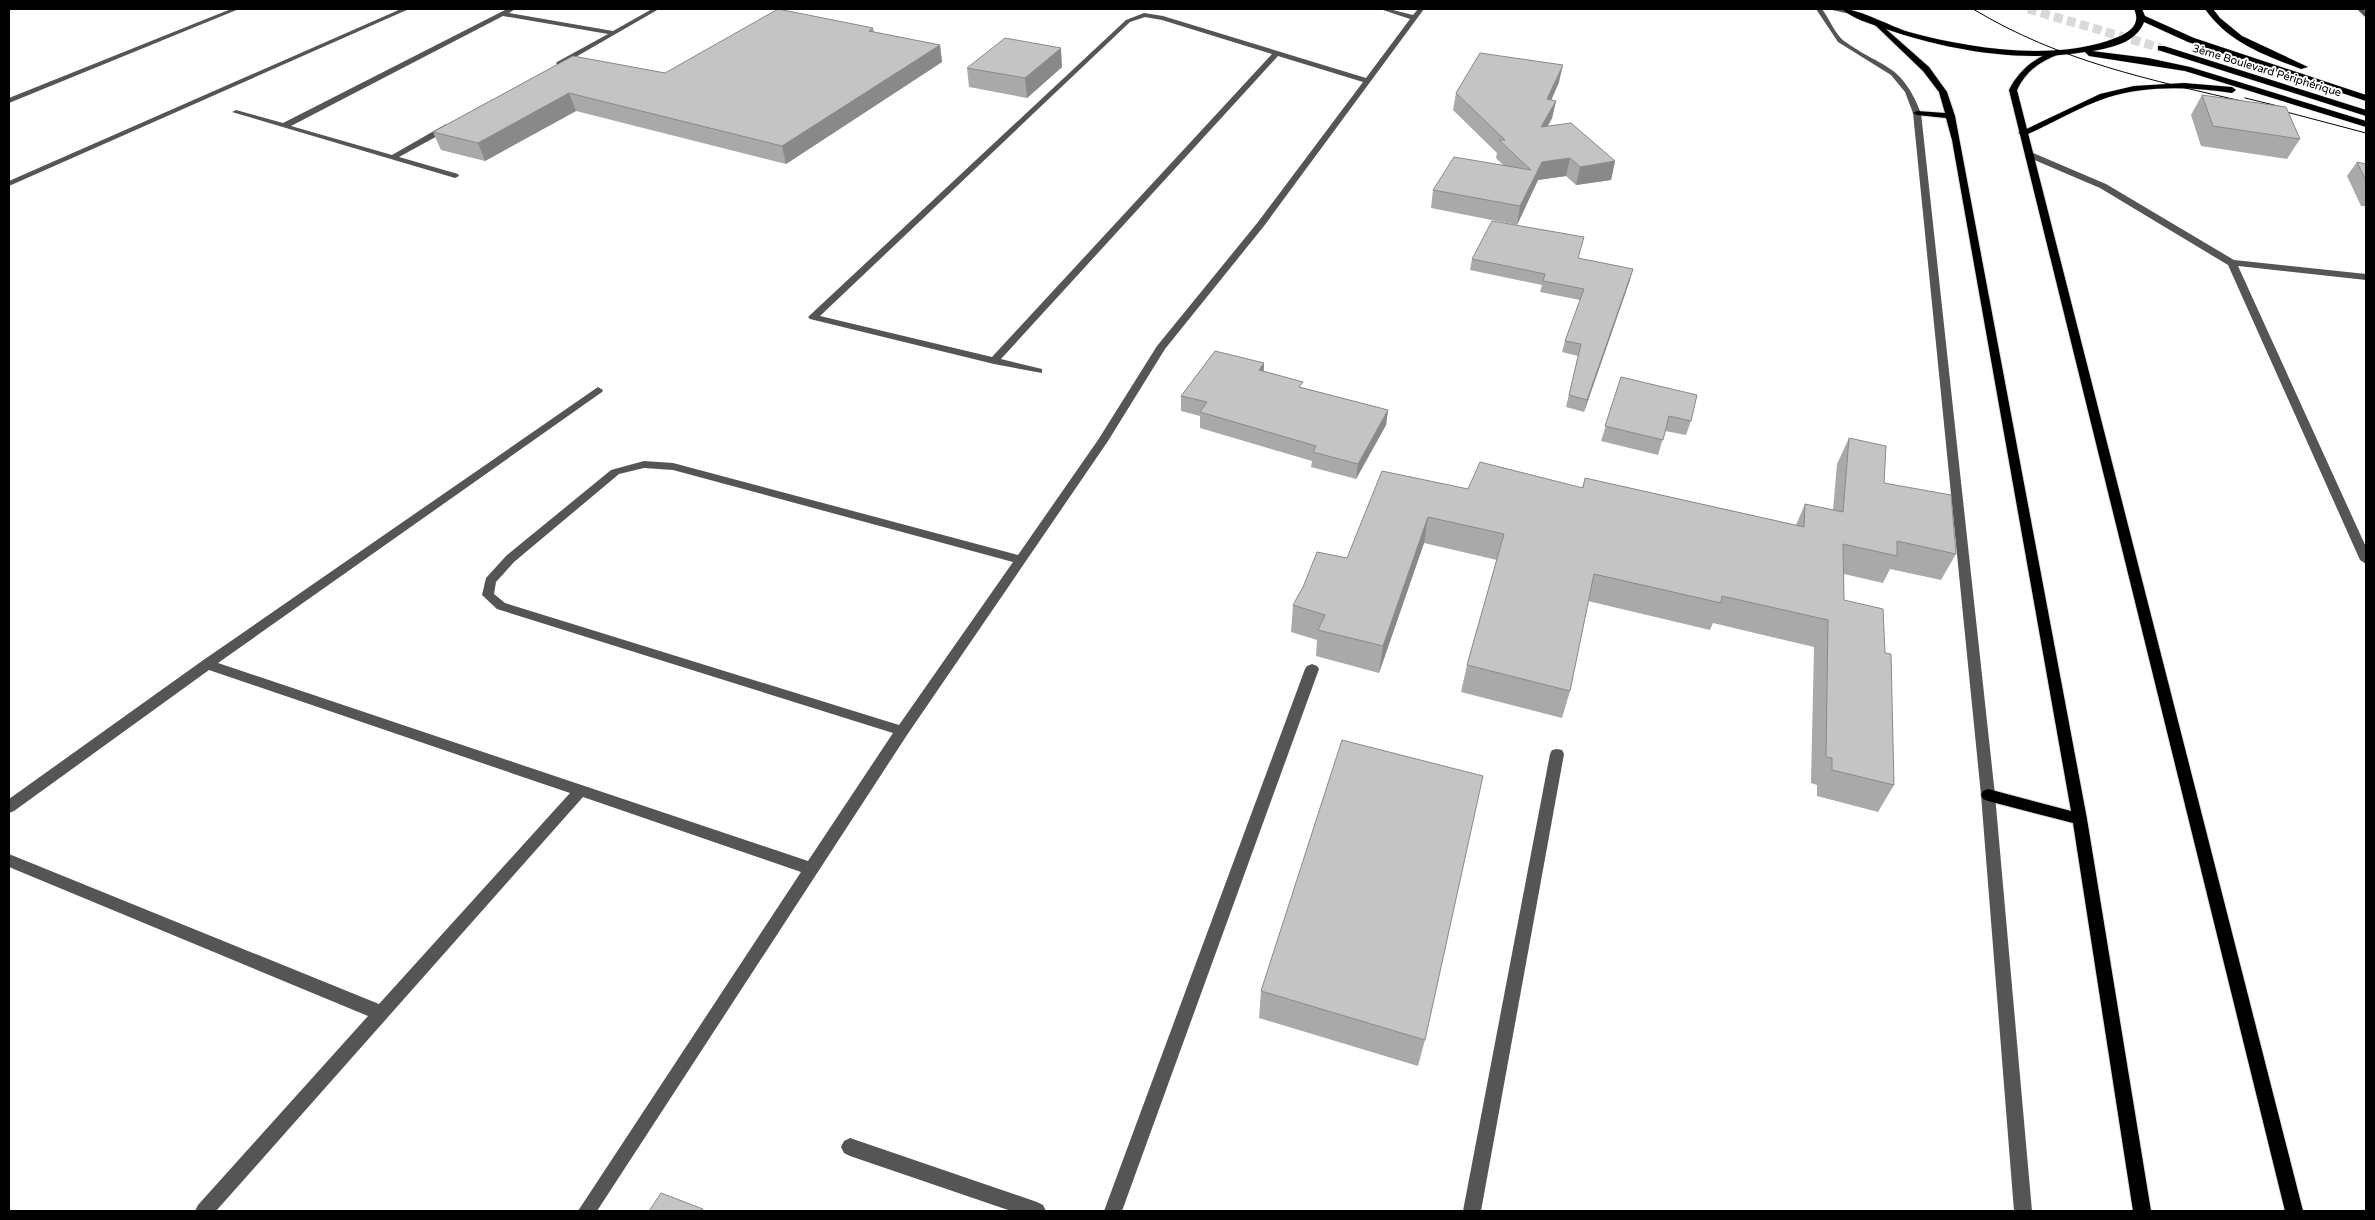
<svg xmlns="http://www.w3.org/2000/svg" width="2375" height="1220" viewBox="0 0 2375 1220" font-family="'Varela Round',sans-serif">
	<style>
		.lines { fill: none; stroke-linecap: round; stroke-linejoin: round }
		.highway-tunnel { stroke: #d9d9d9; stroke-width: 9; stroke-dasharray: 9 4.5; stroke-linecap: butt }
		.major-casing { stroke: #dbdbdb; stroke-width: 2 }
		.highway-casing { stroke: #dbdbdb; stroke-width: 1 }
		.minor { fill: #555; fill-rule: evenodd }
		.major { fill: #000; fill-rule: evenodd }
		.highway { fill: #000; fill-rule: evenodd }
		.tram { stroke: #000; stroke-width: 1 }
		.wall { fill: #a9a9a9 }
		.shaded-wall { fill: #898989 }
		.building { fill: #c4c4c4; stroke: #898989 }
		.labels { text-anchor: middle; stroke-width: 4; stroke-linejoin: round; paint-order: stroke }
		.far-street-label { font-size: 11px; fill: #000; stroke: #fff }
	</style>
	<rect width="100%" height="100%" fill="#fff"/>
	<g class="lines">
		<!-- highway-tunnel -->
		<polyline class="highway-tunnel" points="2028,9 2161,48"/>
		<!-- major casing -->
		<g class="major-casing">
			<g id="major">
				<polygon points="1874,22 1878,22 1929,67 1947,92 1955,116 2087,819 2151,1211 2133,1211 2073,823 1988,801 1983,799 1981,795 1983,791 1988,789 2071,811 1952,140 1946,118 1917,115 1913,113 1917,111 1945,113 1939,92 1923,71 1874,24"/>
				<path d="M2057 50H2060V54C2040 61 2026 71 2017 90L2303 1211H2285L2009 90C2019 70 2035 57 2057 50Z"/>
			</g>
		</g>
		<!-- highway casing -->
		<g class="highway-casing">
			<g id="highway">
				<path d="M1842 9C1857 8 1892 27 1909 32 1971 49 2058 62 2118 37 2131 32 2141 23 2134 9H2142L2145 16 2194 38 2366 95V101L2188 42 2144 22C2137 42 2111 48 2092 51L2148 58 2190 67 2366 121V127L2185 71 2089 56 2085 52C2019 63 1946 50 1883 28 1870 24 1852 18 1842 9Z"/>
				<path d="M2205 9H2213L2220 18 2242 36 2308 67 2301 69C2264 55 2228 42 2205 9Z"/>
				<polygon points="2158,46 2164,46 2366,110 2366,116 2158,50"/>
				<path d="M2184 83 2232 87 2236 90 2232 93C2191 87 2146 85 2106 98 2079 107 2053 123 2026 135L2018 133 2100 94 2134 86Z"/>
			</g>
		</g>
		<!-- minor -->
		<g class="minor">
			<polygon points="231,9 239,9 9,103 9,98"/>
			<polygon points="401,9 409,9 9,186 9,181"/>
			<polygon points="507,9 515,9 509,13 613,31 652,9 659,9 560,66 556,64 557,62 608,34 503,16 291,126 392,155 446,124 452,124 452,128 399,157 458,174 459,176 455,178 232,112 236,110 283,123"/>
			<path d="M1380 9H1389L1413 15 1418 9H1424L1264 226 1165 349 1108 441 907 735 597 1211H578L801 872 583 797 216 1211H195L198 1205 368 1016 9 867V854L379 1004 570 793 209 670 14 811 9 813V799L202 661 598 387 603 390 602 392 218 663 808 861 893 733 497 609 482 595 486 578 506 556 611 470 644 461 673 463 1018 555 1098 440 1157 346 1258 222 1363 82 1278 56 1001 359 1042 369V373L994 364 810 319 808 317 1126 20 1144 13 1163 16 1366 78 1410 19ZM1145 17 1162 20 1272 54 992 357 820 316 1130 22ZM644 468 673 470 1013 562 899 725 505 603 494 594 496 582 514 562 619 474Z"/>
			<path d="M1816 9H1822C1829 18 1835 34 1844 41 1883 69 1901 62 1921 113L1995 795 2032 1211H2014L1981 795 1913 113 1905 92 1891 75 1838 42Z"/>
			<polygon points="1828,9 1842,9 1853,12 1850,14"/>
			<polygon points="2357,9 2363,9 2366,12 2366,18"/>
			<polygon points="2025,152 2031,152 2106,184 2234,260 2366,274 2366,280 2238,266 2366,547 2366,564 2360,560 2228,265 2100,188 2025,156"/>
			<polygon points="1312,664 1317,666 1319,669 1122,1211 1104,1211 1305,669 1307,666"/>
			<polygon points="1557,749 1562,750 1564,754 1481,1211 1463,1211 1550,754 1552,750"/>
			<polygon points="850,1138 1037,1202 1043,1205 1046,1211 1011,1211 850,1156 844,1153 841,1147 844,1141"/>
		</g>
		<!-- major -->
		<use href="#major" class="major"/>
		<!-- highway -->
		<use href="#highway" class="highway"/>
		<!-- tram -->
		<g class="tram">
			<path d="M1973 9C2061 62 2151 80 2250 103"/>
			<polyline points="2245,98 2282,107"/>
			<polyline points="2275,109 2366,133"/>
		</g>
	</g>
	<!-- wall -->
	<g class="wall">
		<polygon points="873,28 874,32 940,45 942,62 786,164 576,111 485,161 441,150 433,132 573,56 665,73"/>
		<polygon points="1062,67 1027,98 969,87 967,68"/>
		<polygon points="1559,82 1551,100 1556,101 1552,118 1548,126 1615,161 1611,180 1576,185 1566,176 1538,180 1517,225 1431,208 1433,190 1504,166 1496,158 1497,153 1453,110 1456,93"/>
		<polygon points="2202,95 2300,139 2287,159 2201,146 2191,115"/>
		<polygon points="2357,162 2366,164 2366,206 2361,206 2347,176"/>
		<polygon points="1578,258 1630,280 1584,412 1566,407 1578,356 1562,352 1565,341 1580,300 1540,292 1542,285 1470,270 1472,259"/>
		<polygon points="1264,363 1264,371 1303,388 1388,410 1386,425 1356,479 1311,467 1312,461 1200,428 1200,416 1181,411 1181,396"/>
		<polygon points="1621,377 1691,421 1686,435 1665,431 1658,455 1601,441"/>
		<polygon points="1849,438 1884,483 1956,554 1941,580 1890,569 1883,583 1844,574 1844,600 1885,653 1894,785 1878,812 1817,796 1817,785 1811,783 1814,647 1713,623 1710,630 1588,601 1570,691 1562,718 1461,692 1467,665 1497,560 1424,543 1379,673 1316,656 1317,640 1291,632 1293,605 1347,558 1468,489 1582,488 1585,478 1796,525 1805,504 1833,510 1837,464"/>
		<polygon points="1261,991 1425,1040 1418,1066 1259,1018"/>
	</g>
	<!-- shaded-wall -->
	<g class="shaded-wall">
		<polygon points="940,45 942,62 786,164 782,146"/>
		<polygon points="1061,48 1062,67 1027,98 1025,78"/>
		<polygon points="1563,65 1559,82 1544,117 1547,99"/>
		<polygon points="569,93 576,111 485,161 478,143"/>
		<polygon points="1556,101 1552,118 1537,145 1541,127"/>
		<polygon points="1570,158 1566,176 1538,180 1517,225 1520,206 1542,162"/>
		<polygon points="1615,161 1611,180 1576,185 1580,167"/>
		<polygon points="1633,269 1630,280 1584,412 1587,400"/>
		<polygon points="1264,363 1263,378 1259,370"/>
		<polygon points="1388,410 1386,425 1356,479 1358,464"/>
		<polygon points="1428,517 1424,543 1379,673 1383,646"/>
	</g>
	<!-- building -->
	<g class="building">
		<polygon points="778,9 873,28 869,31 940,45 782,146 569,93 478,143 433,132 573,56 665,73"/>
		<polygon points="1005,38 1061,48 1025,78 967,68"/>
		<polygon points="1480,53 1563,65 1547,99 1556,101 1541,127 1571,123 1615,161 1580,167 1570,158 1542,162 1520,206 1433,190 1454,157 1531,170 1499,140 1505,140 1456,93"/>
		<polygon points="2202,95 2286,107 2300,139 2213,126"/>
		<polygon points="2357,162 2366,164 2366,181"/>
		<polygon points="1492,221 1584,237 1578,258 1633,269 1587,400 1569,395 1581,344 1565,341 1584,289 1543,281 1545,274 1472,259"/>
		<polygon points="1215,351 1264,363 1259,370 1303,382 1299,387 1388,410 1358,464 1313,452 1316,446 1200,412 1207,402 1181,396"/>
		<polygon points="1621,377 1697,395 1691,421 1669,416 1663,440 1605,426"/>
		<polygon points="1849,438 1886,446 1884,483 1951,495 1956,554 1897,541 1897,556 1843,544 1844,600 1883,609 1885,653 1891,654 1894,785 1832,770 1832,758 1826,757 1828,620 1722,596 1721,603 1594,574 1570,691 1467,665 1504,534 1428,517 1383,646 1318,630 1325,615 1293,605 1303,587 1317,552 1347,558 1382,471 1468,489 1480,462 1583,488 1585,478 1804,527 1805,504 1843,512"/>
		<polygon points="1342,740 1483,776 1425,1040 1261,991"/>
		<polygon points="661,1193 703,1209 702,1211 649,1211"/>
	</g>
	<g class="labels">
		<!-- far-street labels -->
		<g class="far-street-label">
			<text transform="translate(2267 70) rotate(17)" y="4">3ème Boulevard Périphérique</text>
		</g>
	</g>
	<!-- border -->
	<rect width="2375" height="1220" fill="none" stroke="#000000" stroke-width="20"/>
</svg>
